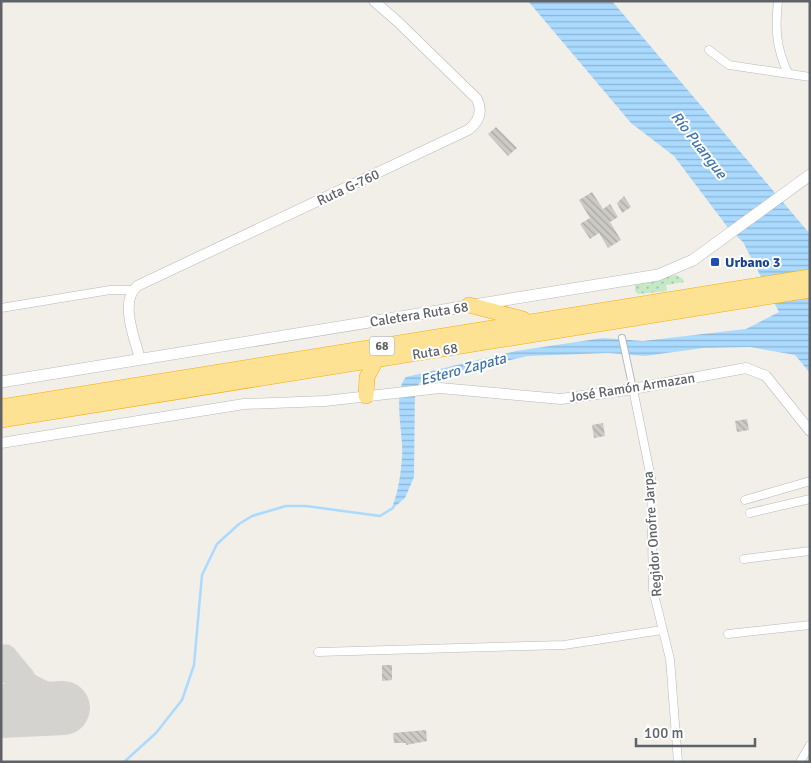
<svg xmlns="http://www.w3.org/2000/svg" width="811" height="763" viewBox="0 0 811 763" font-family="Signika,sans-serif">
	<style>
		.grass { fill: url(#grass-dots) }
		.water { fill: url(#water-rules) }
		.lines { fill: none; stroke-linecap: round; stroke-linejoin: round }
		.stream { stroke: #aadaff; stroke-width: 2.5 }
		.taxiway { stroke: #d4d3d0; stroke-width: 21 }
		.runway { stroke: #d4d3d0; stroke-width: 54 }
		.building { fill: url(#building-back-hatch) }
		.pedestrian-casing { stroke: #b5b8bc; stroke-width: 8 }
		.minor-casing { stroke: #b5b8bc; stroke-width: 9 }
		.tertiary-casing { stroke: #b5b8bc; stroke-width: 11 }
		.secondary-casing { stroke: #b6babf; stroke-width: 12 }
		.motorway-casing { stroke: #f9ab00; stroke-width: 16 }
		.pedestrian { stroke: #fff; stroke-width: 6 }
		.minor { stroke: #fff; stroke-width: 8 }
		.tertiary { stroke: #fff; stroke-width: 10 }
		.secondary { stroke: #fff; stroke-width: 11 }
		.motorway { stroke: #fde293; stroke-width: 15 }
		.transit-dot { fill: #1a4fb4; stroke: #fff; stroke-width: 2 }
		.labels { text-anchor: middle; stroke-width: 4; stroke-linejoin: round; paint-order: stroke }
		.shield { fill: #fff; stroke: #8f9295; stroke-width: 1 }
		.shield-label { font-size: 12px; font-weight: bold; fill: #5f6368 }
		.street-label { font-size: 14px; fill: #5f6368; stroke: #fff }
		.transit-label { font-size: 14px; font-weight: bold; fill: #164399; stroke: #fff; text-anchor: start }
		.water-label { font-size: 15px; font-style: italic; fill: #4174aa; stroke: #fff }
	</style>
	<defs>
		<pattern id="grass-dots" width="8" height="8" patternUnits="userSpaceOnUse" patternTransform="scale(1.25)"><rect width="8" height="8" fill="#c5e8c5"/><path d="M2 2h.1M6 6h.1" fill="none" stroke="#a3c0a4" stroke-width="1.8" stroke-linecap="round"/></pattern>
		<pattern id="water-rules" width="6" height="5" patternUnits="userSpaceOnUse" patternTransform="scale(1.25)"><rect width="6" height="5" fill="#aadaff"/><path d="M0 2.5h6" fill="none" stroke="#8eb4d2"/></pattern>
		<pattern id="building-back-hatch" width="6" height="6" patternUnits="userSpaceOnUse" patternTransform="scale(1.25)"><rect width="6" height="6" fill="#cccac5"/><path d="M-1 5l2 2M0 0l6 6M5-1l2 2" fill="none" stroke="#a9a8a4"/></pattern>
	</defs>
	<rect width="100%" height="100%" fill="#f1efe8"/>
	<!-- grass -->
	<polygon class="grass" points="676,275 683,279 684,282 666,285 667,291 638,294 635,291 635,283"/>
	<!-- water -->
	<path class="water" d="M528 1H612L810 234V373L795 355 750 347 703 348 645 356 608 353 528 356 423 379 415 389 414 477 405 498 391 510C398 494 401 474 402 456 404 436 392 392 406 377L516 351 603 338 643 341 746 329 779 312 743 242 729 229 674 156 631 123Z"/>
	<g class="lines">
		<!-- stream -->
		<polyline class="stream" points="124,762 156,733 182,700 194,665 202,575 217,544 239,524 252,516 286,506 306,506 380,516 393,508"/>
		<!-- taxiway -->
		<g class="taxiway">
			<polyline points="1,655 6,655 25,678"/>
			<polyline points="1,670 56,697 63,708"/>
		</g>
		<!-- runway -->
		<polyline class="runway" points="1,711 63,708"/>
	</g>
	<!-- building -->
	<g class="building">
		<polygon points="496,127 517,148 508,156 488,134"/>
		<polygon points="592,192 603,209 610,204 618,217 610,222 621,240 608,248 599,233 590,239 580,224 590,218 579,200"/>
		<polygon points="624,196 631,207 622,213 617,203"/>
		<polygon points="747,419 749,430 737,432 735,421"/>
		<polygon points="603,423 605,436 594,438 592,425"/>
		<polygon points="382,665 392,665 392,680 382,681"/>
		<polygon points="426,730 427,741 406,745 406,743 394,743 393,733"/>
	</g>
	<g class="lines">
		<!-- pedestrian casing -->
		<g class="pedestrian-casing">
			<polyline id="pedestrian" points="622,338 633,389"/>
		</g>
		<!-- minor casing -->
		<g class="minor-casing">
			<g id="minor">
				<path d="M778 1C775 28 776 48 788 73"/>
				<polyline points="709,50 729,65 810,77"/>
				<polyline points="1,308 110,290 132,290"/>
				<polyline points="633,389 651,478 653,590 670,659 678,762"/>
				<polyline points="745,500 810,481"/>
				<polyline points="750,513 810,499"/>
				<polyline points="744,559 810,551"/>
				<polyline points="728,634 810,625"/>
				<polyline points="318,652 564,645 662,630"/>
				<polyline points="800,762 810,745"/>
			</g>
		</g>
		<!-- tertiary casing -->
		<g class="tertiary-casing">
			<g id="tertiary">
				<path d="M140 359C135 339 119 302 137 286L468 130C479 122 483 112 477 99L397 21 374 1"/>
				<polyline points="1,443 244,404 325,401 440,388 561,399 633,389 746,368 766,376 810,431"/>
			</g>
		</g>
		<!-- secondary casing -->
		<g class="secondary-casing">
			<polyline id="secondary" points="1,382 658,275 693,260 810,175"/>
		</g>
		<!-- motorway casing -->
		<g class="motorway-casing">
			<g id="motorway">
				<polyline points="469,305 523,319"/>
				<polyline points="366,396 367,377 376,360"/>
				<polyline points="1,407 810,277"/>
				<polyline points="1,420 810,290"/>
			</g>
		</g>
		<!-- pedestrian -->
		<use href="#pedestrian" class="pedestrian"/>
		<!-- minor -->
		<use href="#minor" class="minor"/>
		<!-- tertiary -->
		<use href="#tertiary" class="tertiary"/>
		<!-- secondary -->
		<use href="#secondary" class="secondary"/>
		<!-- motorway -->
		<use href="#motorway" class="motorway"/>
	</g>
	<!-- markers -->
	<rect class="transit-dot" x="710" y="257" width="10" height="10" rx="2.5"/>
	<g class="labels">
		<!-- shield labels -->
		<rect class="shield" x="369.5" y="336.5" width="25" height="19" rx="4"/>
		<g class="shield-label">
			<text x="382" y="350">68</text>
		</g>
		<!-- street labels -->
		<g class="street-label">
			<text transform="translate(348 187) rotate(-25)" y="5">Ruta G-760</text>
			<text transform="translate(419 314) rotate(-9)" y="5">Caletera Ruta 68</text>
			<text transform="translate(435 351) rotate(-9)" y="5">Ruta 68</text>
			<text transform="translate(632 387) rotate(-9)" y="5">José Ramón Armazan</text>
			<text transform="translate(652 534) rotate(-94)" y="5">Regidor Onofre Jarpa</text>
		</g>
		<!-- transit labels -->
		<g class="transit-label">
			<text x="725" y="267">Urbano 3</text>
		</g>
		<!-- water labels -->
		<g class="water-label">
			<text transform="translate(699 145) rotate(52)" y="5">Río Puangue</text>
			<text transform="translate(463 369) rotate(-15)" y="5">Estero Zapata</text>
		</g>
	</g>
	<!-- border -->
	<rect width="811" height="763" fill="none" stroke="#5f6368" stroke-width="5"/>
	<!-- scale -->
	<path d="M636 738v8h119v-8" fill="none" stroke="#5f6368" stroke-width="2.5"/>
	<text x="644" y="738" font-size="15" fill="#5f6368" stroke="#ffffff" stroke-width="4" paint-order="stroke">100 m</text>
</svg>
